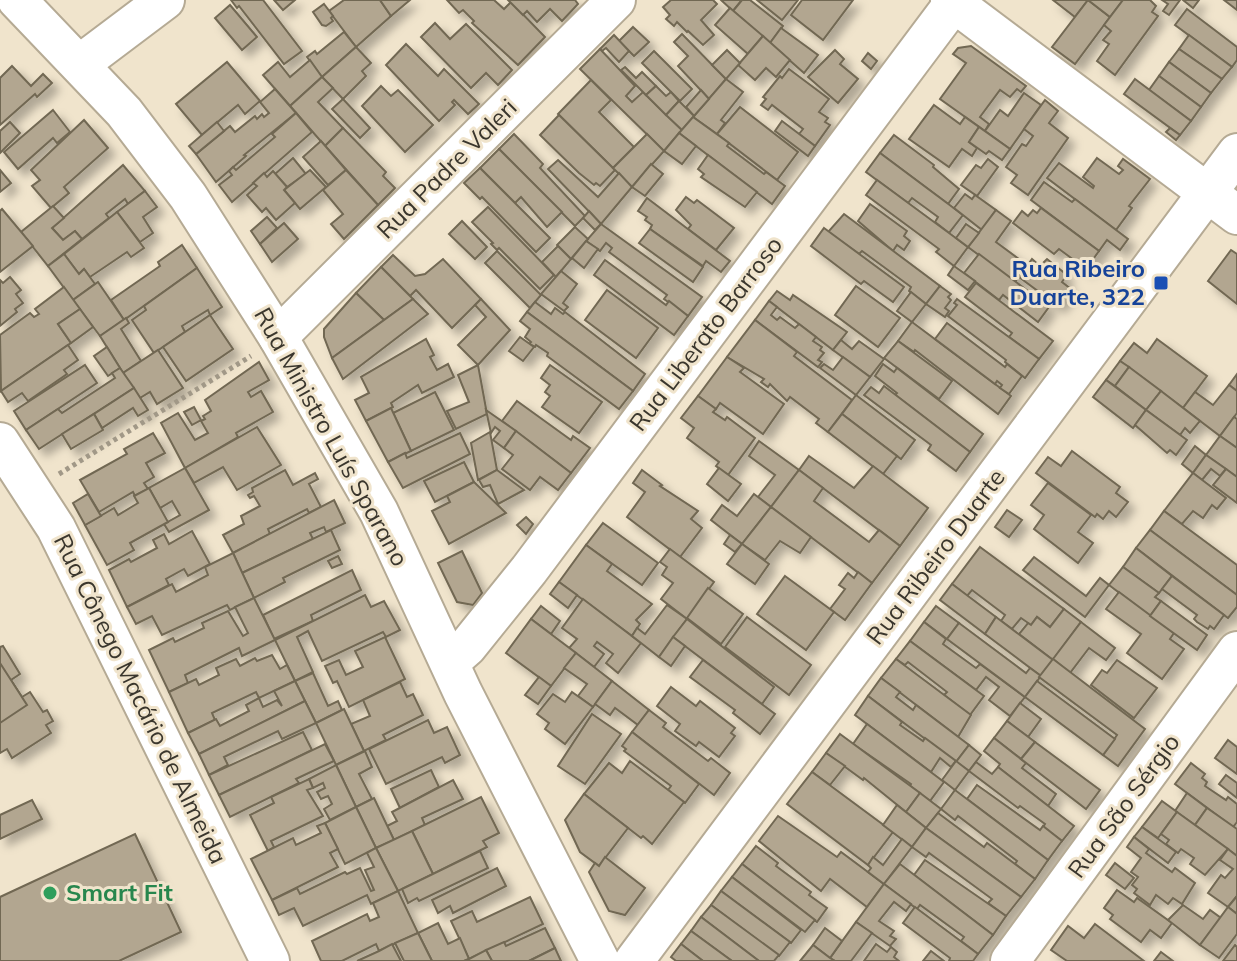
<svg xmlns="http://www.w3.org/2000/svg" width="1237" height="961" viewBox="0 0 1237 961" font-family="Mulish,sans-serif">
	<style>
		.building { fill: #b2a690; stroke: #716752; stroke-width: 2; filter: url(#shadow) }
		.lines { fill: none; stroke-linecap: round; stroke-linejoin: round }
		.minor-casing { stroke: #b5aa94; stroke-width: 42 }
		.path { stroke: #a19887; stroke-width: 5; stroke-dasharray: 4 4; stroke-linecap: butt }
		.minor { stroke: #fff; stroke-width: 38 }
		.transit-dot { fill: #1a4fb4; stroke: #f0e4cc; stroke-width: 3 }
		.leisure-dot { fill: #2e9e5b; stroke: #f0e4cc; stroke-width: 3 }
		.labels { text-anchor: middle; stroke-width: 6; stroke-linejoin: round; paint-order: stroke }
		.street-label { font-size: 24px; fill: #3a362d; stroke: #f0e4cc }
		.transit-label { font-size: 24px; font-weight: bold; fill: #164399; stroke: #f0e4cc; text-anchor: end }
		.leisure-label { font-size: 24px; font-weight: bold; fill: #27864d; stroke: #f0e4cc; text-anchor: start }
	</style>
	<defs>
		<filter id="shadow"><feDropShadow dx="7" dy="7" stdDeviation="4" flood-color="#0004"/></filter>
	</defs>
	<rect width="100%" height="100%" fill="#f0e4cc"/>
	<!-- building -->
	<g class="building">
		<polygon points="231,0 263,0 302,51 284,64 239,6 237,8"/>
		<polygon points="274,0 295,0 283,10"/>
		<polygon points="344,0 380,0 391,16 356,47 329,11"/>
		<polygon points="380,0 410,0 391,16"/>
		<polygon points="447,0 494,0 504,9 511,2 545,37 518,65 472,23 474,21 463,10 459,13"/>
		<polygon points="508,0 575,0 578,4 562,21 550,9 537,22 527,11 523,15"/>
		<polygon points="671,0 713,0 717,4 701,20 714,35 703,45 688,31 687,32 677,22 674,26 666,19 670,15 663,7"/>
		<polygon points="721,0 742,0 733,11"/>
		<polygon points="742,0 750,0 783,26 770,43 733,11"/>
		<polygon points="757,0 798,0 782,20"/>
		<polygon points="802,0 853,0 823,40 791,15"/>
		<polygon points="1053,0 1088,0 1075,17"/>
		<polygon points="1088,0 1110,17 1075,64 1052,47"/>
		<polygon points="1088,0 1123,0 1110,17"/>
		<polygon points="1123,0 1150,0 1156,6 1152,12 1158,16 1115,75 1097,61 1109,44 1103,40 1111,31 1104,25"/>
		<polygon points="1162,0 1180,0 1169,15 1163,11 1168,4"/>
		<polygon points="1183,0 1199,0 1193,8"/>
		<polygon points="1224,0 1237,0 1237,10"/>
		<polygon points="324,4 333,16 331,18 333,21 326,26 322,25 313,12"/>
		<polygon points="230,5 257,37 242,50 215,18"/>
		<polygon points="730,8 763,36 748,54 715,25"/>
		<polygon points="1187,9 1237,47 1237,60 1232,67 1175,25"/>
		<polygon points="435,23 450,39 466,24 512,70 498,85 486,73 471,88 421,37"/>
		<polygon points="633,27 649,42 634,56 619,41"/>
		<polygon points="781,28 818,55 804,73 770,43"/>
		<polygon points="344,32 356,47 322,77 307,57 315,51 317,54"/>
		<polygon points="682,34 726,79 709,99 678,66 688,56 674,42"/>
		<polygon points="614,35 629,51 619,62 606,48 602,51 600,49"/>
		<polygon points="1189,35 1232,67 1222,79 1179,49"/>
		<polygon points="763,36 790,60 776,77 766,68 755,80 738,65"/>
		<polygon points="406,44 438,76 444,69 479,104 468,114 454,100 452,102 455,105 439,121 386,65"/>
		<polygon points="971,46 1026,86 1021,92 1017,89 1010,97 1000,90 980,117 989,124 985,131 940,99 966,63 953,54 958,48"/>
		<polygon points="356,47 371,63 362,71 366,76 343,99 322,77"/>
		<polygon points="600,49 635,86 626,96 632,102 643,92 682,130 664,151 580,69"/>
		<polygon points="1179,49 1222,79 1211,93 1169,62"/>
		<polygon points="727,50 740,63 726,79 712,65"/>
		<polygon points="835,50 844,59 840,64 858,79 838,103 808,77"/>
		<polygon points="654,51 692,89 680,101 642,63"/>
		<polygon points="868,53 877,61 871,69 862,61"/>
		<polygon points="310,60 322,77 290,106 263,75 278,62 290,77"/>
		<polygon points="227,62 260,101 245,114 238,105 202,135 176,104"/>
		<polygon points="1169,62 1211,93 1201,107 1159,76"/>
		<polygon points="12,66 31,86 43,74 52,83 37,97 35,94 0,125 0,78"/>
		<polygon points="625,67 636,78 642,72 656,86 646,95 621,70"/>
		<polygon points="789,69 829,99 819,112 828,118 825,122 830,125 815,146 799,134 803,129 772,105 768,110 761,105 766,99 763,97 780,76 782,78"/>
		<polygon points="1159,76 1201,107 1191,121 1149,90"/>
		<polygon points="322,77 333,88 318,102 343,128 325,146 290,106"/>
		<polygon points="726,79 743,92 721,120 725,123 717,134 693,117"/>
		<polygon points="1135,79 1191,121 1180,135 1124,94"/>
		<polygon points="591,80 611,100 599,112 634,147 613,168 558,114"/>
		<polygon points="381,86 391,96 398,90 433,125 405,152 362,106"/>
		<polygon points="656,86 666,96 671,92 679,101 666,115 646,95"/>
		<polygon points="275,89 296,113 244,155 246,156 216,182 196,154 230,126 235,132 255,116 257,119 262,114 264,117 269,113 260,102"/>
		<polygon points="701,90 709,99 694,116 686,107"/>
		<polygon points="1024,93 1041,105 1010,149 985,131 1000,110 1008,116"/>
		<polygon points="343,99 370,128 360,138 332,109"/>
		<polygon points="1045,100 1058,111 1049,123 1068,138 1028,195 1011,183 1017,175 1006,167 1022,144 1026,146 1033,136 1024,129"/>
		<polygon points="679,101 694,116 682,130 666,115"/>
		<polygon points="934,105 960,124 965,117 979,127 969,142 977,148 972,156 962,149 949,167 909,139"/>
		<polygon points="740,107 798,152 777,180 717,134"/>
		<polygon points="53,110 70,132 57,143 53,138 18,169 4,152"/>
		<polygon points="296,113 312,132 232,202 219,185 232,175 229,171 233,167 236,170 275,137 272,134"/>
		<polygon points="559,115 615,170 600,186 596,183 594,185 579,173 540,135"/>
		<polygon points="693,117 729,143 727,146 764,174 766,172 785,186 772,204 679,133"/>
		<polygon points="84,120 108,148 64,187 69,193 51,208 32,186 40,180 31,170"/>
		<polygon points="782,121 815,146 808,156 775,131"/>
		<polygon points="10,122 20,133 0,153 0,131"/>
		<polygon points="217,122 224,131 196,154 189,146"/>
		<polygon points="979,127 1010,149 1002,160 989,151 986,154 969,142"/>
		<polygon points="343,128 386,172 383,176 395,188 378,205 325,146"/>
		<polygon points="1170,128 1180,135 1176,140 1166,132"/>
		<polygon points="679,133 696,146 682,164 664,151"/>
		<polygon points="514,134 543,164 540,168 585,216 575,226 499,149"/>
		<polygon points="647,134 664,151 632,187 613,168"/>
		<polygon points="894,135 934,165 933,167 959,189 948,204 880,153"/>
		<polygon points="321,141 346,170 328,185 303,157"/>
		<polygon points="499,149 562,212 547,227 521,197 515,203 480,168"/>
		<polygon points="880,153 963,215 949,233 935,222 938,217 912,198 908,203 866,172"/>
		<polygon points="708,155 757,192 745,207 701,177 704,174 698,169"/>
		<polygon points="293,158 306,174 287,187 275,174"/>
		<polygon points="1097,158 1119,174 1123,170 1118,166 1123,159 1150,179 1129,206 1132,208 1116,230 1047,178 1059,163 1093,188 1094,186 1083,177"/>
		<polygon points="988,159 998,167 977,196 961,185 976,165 981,168"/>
		<polygon points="558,160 598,197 619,173 632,187 601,224 548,169"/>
		<polygon points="651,164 663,174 645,196 632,187"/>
		<polygon points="123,165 145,191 128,204 125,199 106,214 109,218 82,239 75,231 63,240 52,228"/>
		<polygon points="480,168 550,238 536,252 482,197 480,199 464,183"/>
		<polygon points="0,170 11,183 0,192"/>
		<polygon points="310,170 326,187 300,209 284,190"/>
		<polygon points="346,170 378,205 344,239 331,224 343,214 323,190"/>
		<polygon points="273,171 287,187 284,190 295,203 276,220 266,208 262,212 247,195 257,186 253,183 264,173 267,177"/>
		<polygon points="877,180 968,247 954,266 936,252 939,249 866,195"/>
		<polygon points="1044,182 1072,202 1075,199 1128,239 1120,250 1107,240 1099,251 1031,200"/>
		<polygon points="145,191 157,207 143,217 153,233 140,242 117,212"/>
		<polygon points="965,194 972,199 975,195 996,210 982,230 954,208"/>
		<polygon points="686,197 694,203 697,200 734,228 716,250 688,229 691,225 676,210"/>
		<polygon points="647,198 730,261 721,272 706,261 703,266 650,229 652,225 645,220 647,217 638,211"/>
		<polygon points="870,204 907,231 904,236 910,241 904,250 897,245 893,251 858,221"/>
		<polygon points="53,206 64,218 52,228 63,240 75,231 82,239 48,266 21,232"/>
		<polygon points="488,207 554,275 540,289 499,248 497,250 491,244 493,243 472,222"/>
		<polygon points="1041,208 1099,251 1086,269 1059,249 1054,254 1013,223 1022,211 1028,216 1033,210 1037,213"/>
		<polygon points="2,209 33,246 0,272 0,211"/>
		<polygon points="996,210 1011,221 996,242 1027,265 1015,282 968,247"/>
		<polygon points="589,211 601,224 595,230 583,218"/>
		<polygon points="117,212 144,248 131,257 127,252 90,277 84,269 79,274 64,254"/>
		<polygon points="844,214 940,286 926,304 909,291 911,287 862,251 859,254 828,232"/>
		<polygon points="267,217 277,228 260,244 251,231"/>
		<polygon points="462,221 487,247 475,259 449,234"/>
		<polygon points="284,223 298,239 272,262 260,244"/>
		<polygon points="601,224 702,297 688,316 664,299 667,295 609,252 612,248 606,243 600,251 586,241"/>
		<polygon points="966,224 979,233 968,247 956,238"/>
		<polygon points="575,227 588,239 571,259 557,245"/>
		<polygon points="824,228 904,287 893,302 864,281 861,284 811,246"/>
		<polygon points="650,229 703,267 693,282 639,243"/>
		<polygon points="586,241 598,249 584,268 572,258"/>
		<polygon points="182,245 197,268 124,320 111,300 160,266 158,262"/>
		<polygon points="558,246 571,259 556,277 542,262"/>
		<polygon points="1231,250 1237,254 1237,304 1208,281"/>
		<polygon points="497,251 541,295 530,308 485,263"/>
		<polygon points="64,254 79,274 84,269 95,284 73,300 48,266"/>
		<polygon points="979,254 1049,307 1038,322 1003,295 999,300 964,273"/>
		<polygon points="393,255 415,276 425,274 443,259 481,299 452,328 416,290 410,296 381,267"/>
		<polygon points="1032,259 1040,266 1047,259 1067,275 1062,282 1071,289 1058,306 1019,277"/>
		<polygon points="605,260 666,305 669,301 688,316 674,335 594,275"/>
		<polygon points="954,266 975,281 968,290 948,275"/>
		<polygon points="381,267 413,299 384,320 356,293"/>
		<polygon points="197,268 222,307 210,315 208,310 182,326 185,332 154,353 132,320 146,310 144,306"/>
		<polygon points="561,271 577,284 563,303 568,307 564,311 541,294"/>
		<polygon points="10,277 21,290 16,294 23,303 15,309 17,312 0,326 0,280 3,283"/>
		<polygon points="98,282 124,320 100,336 73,300"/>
		<polygon points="976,283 1053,341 1039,359 1009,337 1012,333 965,297"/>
		<polygon points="856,286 900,318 878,347 835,315"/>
		<polygon points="940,286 951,294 948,297 951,300 945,308 949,311 945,317 926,304"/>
		<polygon points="64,287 80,309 58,324 71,343 1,391 0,335 30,313 34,317 39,314 35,309"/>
		<polygon points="607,290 658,328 636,358 585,320"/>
		<polygon points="777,291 790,300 793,295 847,332 833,350 769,301"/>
		<polygon points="911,292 926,304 912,322 897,311"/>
		<polygon points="356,293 384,320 332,358 324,337 324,329"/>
		<polygon points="413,299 428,314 343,379 332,358"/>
		<polygon points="481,299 510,330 478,365 458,345 486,317 475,305"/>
		<polygon points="957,299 1039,359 1025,378 1005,362 1006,360 948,316 957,305 954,303"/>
		<polygon points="769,301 777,307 771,315 777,320 780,317 795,328 799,324 816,337 813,341 822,347 820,350 824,353 818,360 822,362 818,367 755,320"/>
		<polygon points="535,302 551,314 555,308 563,314 565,312 645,374 633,391 527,312"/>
		<polygon points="80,309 93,327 71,343 58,324"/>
		<polygon points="527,312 633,391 619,409 547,356 548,353 536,345 535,347 529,344 531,342 525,337 530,329 520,321"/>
		<polygon points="210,315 233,349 186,381 163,347"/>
		<polygon points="126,318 129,323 121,329 141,361 123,373 100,336"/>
		<polygon points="755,320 797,352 794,356 852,400 828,432 816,423 819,419 790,397 787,401 770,384 768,387 761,382 764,379 727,357"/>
		<polygon points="912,322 1011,396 998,414 915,350 914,352 898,341"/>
		<polygon points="947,323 1005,367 1007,364 1022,376 1009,394 1000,388 1002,385 997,381 995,384 935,339"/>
		<polygon points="520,337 534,347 523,361 509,351"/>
		<polygon points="426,339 434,355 430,357 437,370 448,364 454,377 422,393 418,385 391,403 393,407 366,421 355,400 369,393 361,377"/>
		<polygon points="1157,339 1207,376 1183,408 1120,361 1134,343 1147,353"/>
		<polygon points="841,340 852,349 859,341 884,359 870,377 833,350"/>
		<polygon points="898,341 952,381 939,399 884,358"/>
		<polygon points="68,345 78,360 64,370 67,374 28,401 22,393 8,402 1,391"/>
		<polygon points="107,347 120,368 108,376 94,356"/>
		<polygon points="158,350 183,388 157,404 150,392 140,398 123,373"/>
		<polygon points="727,357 744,368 740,372 784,404 763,434 720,403 716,409 698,396"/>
		<polygon points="843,357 870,377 856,395 820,368 824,364 833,370"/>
		<polygon points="1120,361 1129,367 1115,386 1106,380"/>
		<polygon points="259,362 269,380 248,392 251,397 261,391 273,412 236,433 238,437 185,468 161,423 178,413 195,440 208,433 201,421 205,419 203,416 211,411 205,400"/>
		<polygon points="883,364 894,372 897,368 983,434 970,452 895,395 897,393 875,376"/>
		<polygon points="85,365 97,383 26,430 14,411"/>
		<polygon points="478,365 487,414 456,429 447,411 469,402 458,375"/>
		<polygon points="550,365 602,402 579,433 542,407 550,396 545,392 550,385 541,378"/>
		<polygon points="1129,367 1161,391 1146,410 1115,386"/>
		<polygon points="120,368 134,388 39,449 26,430 58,409 62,413 115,378 112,373"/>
		<polygon points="1237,374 1237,391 1229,385"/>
		<polygon points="1106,380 1146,410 1133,428 1093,397"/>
		<polygon points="1229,385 1237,391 1237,413 1220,436 1183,408 1195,392 1213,405"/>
		<polygon points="884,386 970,452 956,471 928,450 931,445 864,395 871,387 879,393"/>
		<polygon points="134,388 148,410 138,416 133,408 102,428 94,414"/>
		<polygon points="1161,391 1200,421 1190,433 1185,428 1180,435 1146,410"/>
		<polygon points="435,392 454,430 411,451 393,413"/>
		<polygon points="856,395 915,440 901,459 842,414"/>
		<polygon points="698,396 716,409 713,412 725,420 727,417 755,438 728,475 716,466 719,462 687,438 694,428 681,418"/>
		<polygon points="517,401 571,440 573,436 590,448 571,473 502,421"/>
		<polygon points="194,407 201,420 192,425 184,412"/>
		<polygon points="391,408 411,451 388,462 366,421"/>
		<polygon points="486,410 516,431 504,448 493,440 500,431 495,427 491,433"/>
		<polygon points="1146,410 1187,440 1176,455 1170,450 1167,453 1135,425"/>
		<polygon points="94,414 103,430 71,449 62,434"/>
		<polygon points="842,414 897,456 883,474 828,432"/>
		<polygon points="1234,417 1237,419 1237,448 1220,436"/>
		<polygon points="257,427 281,465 237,490 223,467 194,483 185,468"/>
		<polygon points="516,431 571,473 558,490 540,477 530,490 502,469 513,455 504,448"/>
		<polygon points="490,432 497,470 478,480 471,443"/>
		<polygon points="153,433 165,453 146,463 154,477 144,483 148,489 135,496 133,492 99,512 80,480 127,454 124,449"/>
		<polygon points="460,433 470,454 403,488 388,462 405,453 407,458"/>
		<polygon points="1220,436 1237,448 1237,477 1206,455"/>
		<polygon points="759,441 799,470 771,507 758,497 775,475 749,456"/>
		<polygon points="1195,446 1206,455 1193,473 1182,464"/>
		<polygon points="1072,451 1120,487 1116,493 1128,502 1116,517 1109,511 1103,519 1097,514 1095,517 1036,473 1048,457 1061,466"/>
		<polygon points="1206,455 1226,469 1220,476 1211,469 1202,480 1193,473"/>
		<polygon points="809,456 854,488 873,466 928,508 900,546 799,470"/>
		<polygon points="464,462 474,482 435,502 424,481"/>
		<polygon points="185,468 209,510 169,532 164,524 180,515 172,501 160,508 149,488"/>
		<polygon points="719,468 741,484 728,501 707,484"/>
		<polygon points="1226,469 1237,477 1237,503 1213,485"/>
		<polygon points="285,470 293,485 315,473 318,479 309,484 321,507 309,513 307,509 268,529 270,534 233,553 223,535 244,524 241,516 260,506 254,496 250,498 248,495 253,492 252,488"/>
		<polygon points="497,470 524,490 498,504 490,485 483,487 479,480"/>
		<polygon points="642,470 662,485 660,486 698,511 691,519 702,528 680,557 627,517 645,492 633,483"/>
		<polygon points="799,470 823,488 814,501 869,542 879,530 900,546 872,583 771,507"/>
		<polygon points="1193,473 1226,498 1217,509 1212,505 1203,518 1193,511 1182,524 1164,511"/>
		<polygon points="474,482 506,513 449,544 432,511 450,502 447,496"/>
		<polygon points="1048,483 1091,515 1078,532 1093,543 1078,563 1034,529 1044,515 1031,505"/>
		<polygon points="149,488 168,522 130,543 134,550 107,565 85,525 114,508 118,515 138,503 134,496"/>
		<polygon points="88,494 101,516 85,525 73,503"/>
		<polygon points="754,494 771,507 742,544 711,520 722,505 737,516"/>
		<polygon points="334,500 345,523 326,532 324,527 310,533 313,539 242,573 233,553"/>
		<polygon points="771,507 811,537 800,553 780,541 765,560 742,544"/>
		<polygon points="1007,510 1022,520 1009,537 995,527"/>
		<polygon points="1164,511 1237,565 1237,595 1150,530"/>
		<polygon points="526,517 533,524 526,534 517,525"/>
		<polygon points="603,523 658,563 642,585 586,545"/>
		<polygon points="331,530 340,550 283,578 285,582 254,598 242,573"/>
		<polygon points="1150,530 1237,595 1237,607 1228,618 1136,548"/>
		<polygon points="192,531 210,564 188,576 184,569 166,579 169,585 127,607 109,570 129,559 131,562 157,548 153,540 164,534 169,544"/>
		<polygon points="730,535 742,544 735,552 724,544"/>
		<polygon points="742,544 769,564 755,584 727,564"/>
		<polygon points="586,545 612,564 607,571 652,604 636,620 640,624 632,636 559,582"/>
		<polygon points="980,547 1064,609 1050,627 1037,617 1031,625 1021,618 1012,629 1001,621 1005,615 972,590 967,596 952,584"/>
		<polygon points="1136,548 1172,576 1159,593 1123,567"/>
		<polygon points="670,549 714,582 687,619 661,599 673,583 662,575 667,567 660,562"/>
		<polygon points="462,551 482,593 473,605 457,602 438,563"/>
		<polygon points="233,553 254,598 230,610 227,605 162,635 152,616 136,624 127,607 172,584 176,592 208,575 205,567"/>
		<polygon points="338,556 342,564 332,568 328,561"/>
		<polygon points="1034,557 1086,596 1100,578 1109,585 1085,617 1023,570"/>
		<polygon points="1123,567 1159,593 1155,597 1161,601 1150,616 1109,585"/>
		<polygon points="352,570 361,590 311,615 313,621 274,639 263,615"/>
		<polygon points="858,572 872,583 845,620 830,609 845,589 839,585 848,573 854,578"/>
		<polygon points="785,576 834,612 806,650 757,614"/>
		<polygon points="1172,576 1224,615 1214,629 1210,626 1208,629 1197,622 1194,619 1197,615 1162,589"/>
		<polygon points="559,582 577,595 568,608 550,594"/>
		<polygon points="952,584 996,617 985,634 940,600"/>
		<polygon points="708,588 743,614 721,644 687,618"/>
		<polygon points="1119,592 1174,633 1170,639 1184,649 1162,679 1127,653 1141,634 1106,609"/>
		<polygon points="365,595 371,607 384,601 400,630 386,637 383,632 322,661 308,631 297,637 313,672 295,681 275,640"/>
		<polygon points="254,598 275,640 242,656 239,648 185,675 188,683 169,692 149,650 173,638 175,642 204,628 202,623 228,611 243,636 248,633 235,607"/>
		<polygon points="583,599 641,643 618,673 606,663 613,654 597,642 594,646 604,654 594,667 569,648 577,639 562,628"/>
		<polygon points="1161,601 1207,635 1197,650 1150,616"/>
		<polygon points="667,605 687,619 659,657 632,636 637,628 645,634"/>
		<polygon points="541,606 560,621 551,634 531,619"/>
		<polygon points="936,606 959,623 947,639 924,622"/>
		<polygon points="1064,609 1081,622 1053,660 1019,634 1028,623 1031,625 1037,617 1050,627"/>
		<polygon points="747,617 811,665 789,695 725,647"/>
		<polygon points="996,617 1053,660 1041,676 985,634"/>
		<polygon points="531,619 576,653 551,686 506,653"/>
		<polygon points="687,619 774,687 762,704 673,637"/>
		<polygon points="924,622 946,639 943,644 976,668 980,664 1025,697 1010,716 989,700 999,687 986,677 976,690 910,641"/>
		<polygon points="1081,622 1115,648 1106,660 1089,648 1070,673 1053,659"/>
		<polygon points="959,623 1026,673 1030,668 1041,676 1025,697 947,639"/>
		<polygon points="385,637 405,679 349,707 337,681 333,683 325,666 339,660 346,675 363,667 355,651"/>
		<polygon points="673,637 685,646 671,666 659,657"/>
		<polygon points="910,641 984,696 970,715 944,695 947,692 908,662 905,665 896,659"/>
		<polygon points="3,646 20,674 11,680 22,697 30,692 43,712 47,710 53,721 46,725 51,733 12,758 7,749 0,753 0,647"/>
		<polygon points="576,653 612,681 593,707 578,696 587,684 564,668"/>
		<polygon points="272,655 280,669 287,665 295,681 259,698 256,692 212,713 215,720 188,733 169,692 196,679 199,685 219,675 216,668 236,659 240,666 255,658 257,661"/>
		<polygon points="896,659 971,715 958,737 881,678"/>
		<polygon points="1053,659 1145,729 1118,766 1103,755 1117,735 1039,677"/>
		<polygon points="703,660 775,714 760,734 733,713 735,710 690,677"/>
		<polygon points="1117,660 1157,688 1134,718 1091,685 1102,670 1107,673"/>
		<polygon points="0,663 27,705 0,723"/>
		<polygon points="313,673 328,706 338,701 342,710 316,723 295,681"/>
		<polygon points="539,677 551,686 538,704 525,695"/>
		<polygon points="881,678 900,692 896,697 913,710 916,705 969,745 956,762 868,696"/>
		<polygon points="295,681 305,701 199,754 188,733 216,719 220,726 249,711 246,705 259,698 263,707 277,700 282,706 274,691"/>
		<polygon points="612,681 649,710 638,725 615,708 610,715 595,704"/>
		<polygon points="1037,681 1115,739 1103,755 1025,697"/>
		<polygon points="400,682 407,697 413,694 423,715 383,735 386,740 364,751 351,724 370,716 363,700"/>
		<polygon points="671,687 696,706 700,701 735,728 731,733 735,736 719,757 699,742 696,746 675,731 680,724 657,706"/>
		<polygon points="572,692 593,707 565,744 545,729 549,723 537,714 553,694 565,702"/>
		<polygon points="868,696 902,722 900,725 923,741 925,738 956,761 951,767 940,758 931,772 855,715"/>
		<polygon points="305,701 316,723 282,739 278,731 224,757 228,765 209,775 199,754"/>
		<polygon points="1020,703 1041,719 1028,737 1007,721"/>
		<polygon points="344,709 364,751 336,765 316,723"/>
		<polygon points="649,710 666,723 663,727 708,761 711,758 730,773 714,795 632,732"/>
		<polygon points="592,714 621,734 585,784 558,766"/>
		<polygon points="428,720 434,733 447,727 460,755 445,763 442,757 386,784 369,749"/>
		<polygon points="1007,721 1035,742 1021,759 994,738"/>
		<polygon points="867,724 944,782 930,801 910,786 911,784 853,744"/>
		<polygon points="303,732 312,750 219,795 209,775"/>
		<polygon points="632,732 699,784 685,803 668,790 671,786 624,751 626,749 622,746"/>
		<polygon points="840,734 920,793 906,812 864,778 863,780 826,753"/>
		<polygon points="994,738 1026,763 1022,768 1056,794 1048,806 998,767 1000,764 984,751"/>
		<polygon points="1228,740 1237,747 1237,774 1215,758"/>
		<polygon points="1035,742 1100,790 1086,809 1021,759"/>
		<polygon points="325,744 334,761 296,779 299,783 230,817 219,795"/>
		<polygon points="969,745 981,755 969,771 956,762"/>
		<polygon points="365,751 372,767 359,774 372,799 356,807 336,765"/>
		<polygon points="826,753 845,766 830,785 812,772"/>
		<polygon points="630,761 684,802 652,844 643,836 641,838 584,794 609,763 622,773"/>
		<polygon points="956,761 969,771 955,790 942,780"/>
		<polygon points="976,762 992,774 998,767 1074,826 1062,841 1043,827 1045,824 1020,806 1018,808 969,771"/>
		<polygon points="1191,763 1205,774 1202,778 1207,782 1205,786 1226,800 1228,797 1237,804 1237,822 1233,827 1175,784"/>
		<polygon points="336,765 356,807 330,820 324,809 332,804 328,796 321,799 317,792 325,788 323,783 313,788 309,779"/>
		<polygon points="431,770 439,787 400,808 391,789"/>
		<polygon points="812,772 893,832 868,865 787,804"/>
		<polygon points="1226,775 1237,783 1237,798 1219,784"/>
		<polygon points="309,779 313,788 307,790 323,816 271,841 274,847 268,851 250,815 274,803 271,797"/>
		<polygon points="453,780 463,799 422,818 425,825 394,840 387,826 397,821 392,812"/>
		<polygon points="977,785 1040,830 1043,826 1062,841 1048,860 967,799"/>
		<polygon points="955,790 1048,860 1035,879 1015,864 1017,861 958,816 955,820 941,809"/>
		<polygon points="920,793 941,809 926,828 906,812"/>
		<polygon points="1187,793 1207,808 1195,825 1175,811"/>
		<polygon points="584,794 628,828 599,866 580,852 565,820"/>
		<polygon points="481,797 499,833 483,841 487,847 433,874 412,831"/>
		<polygon points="374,798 394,840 376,848 356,807"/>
		<polygon points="32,800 42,819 0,839 0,815"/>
		<polygon points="1162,801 1177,812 1158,838 1142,827"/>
		<polygon points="897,805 926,828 912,847 883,825"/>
		<polygon points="356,807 376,848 345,864 325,823"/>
		<polygon points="1207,808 1237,829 1237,856 1195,825"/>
		<polygon points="1177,812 1228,849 1205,875 1190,864 1194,858 1181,849 1178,853 1166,844 1169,840 1161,834"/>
		<polygon points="938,813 984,847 987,843 1035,879 1021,897 926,828"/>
		<polygon points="778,816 837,857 841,852 884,884 867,907 830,879 821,891 759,841"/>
		<polygon points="325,823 338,849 330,853 338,867 272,900 251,859 293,838 296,845 321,833 317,826"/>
		<polygon points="1142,827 1176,852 1168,863 1134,837"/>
		<polygon points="926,828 1021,897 1006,916 988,903 992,899 929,853 926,857 912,847"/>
		<polygon points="412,831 433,874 398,891 376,848"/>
		<polygon points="135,834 181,932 119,961 0,961 0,897"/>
		<polygon points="1134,837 1149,849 1146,853 1172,872 1175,868 1195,883 1182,904 1173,898 1168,904 1156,895 1150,905 1134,893 1137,889 1132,885 1138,877 1131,872 1141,858 1127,847"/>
		<polygon points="902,839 912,847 884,884 868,872 871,868 868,865 873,857 883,865"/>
		<polygon points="756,846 778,863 776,866 811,892 809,895 827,908 817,922 742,864"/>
		<polygon points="376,848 398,891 371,904 367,895 303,926 294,908 279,915 272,900 297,888 300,894 345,872 347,874 360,868 371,891 374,890 365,870 374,867 367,853"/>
		<polygon points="1228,849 1237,856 1237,896 1228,907 1208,893 1221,875 1225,878 1233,869 1220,860"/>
		<polygon points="480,851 488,868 419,901 417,898 408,903 402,889"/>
		<polygon points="605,857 645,888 625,915 609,911 589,872 595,863 599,866"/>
		<polygon points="925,860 1006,916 993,935 914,875"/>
		<polygon points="1115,863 1134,878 1125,889 1106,875"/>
		<polygon points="742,864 815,920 805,932 732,877"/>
		<polygon points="900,864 993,935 978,954 961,941 964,937 920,905 917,909 884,884"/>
		<polygon points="497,868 506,886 453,913 450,906 438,913 432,900"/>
		<polygon points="732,877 801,930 791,943 721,891"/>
		<polygon points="884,884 911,904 906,911 894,902 879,921 894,931 890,936 896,939 890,946 856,922"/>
		<polygon points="1117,890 1134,902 1137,898 1172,923 1161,938 1150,930 1141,942 1110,919 1113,915 1104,908"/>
		<polygon points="398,891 418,933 379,951 376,944 342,961 321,961 312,941 367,914 370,921 379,917 373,903"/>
		<polygon points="721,891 790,942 779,956 711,905"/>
		<polygon points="1237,896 1237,914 1228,907"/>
		<polygon points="530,897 543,924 469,959 451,921 472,911 477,922"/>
		<polygon points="711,905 779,955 774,961 759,961 701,917"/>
		<polygon points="1183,905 1203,919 1210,910 1221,918 1200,945 1168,920"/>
		<polygon points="915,907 978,954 973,961 949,961 950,958 903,923"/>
		<polygon points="1228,907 1237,914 1237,934 1219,958 1200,945"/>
		<polygon points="701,917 759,961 732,961 691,931"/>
		<polygon points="856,922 872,933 851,961 835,961 830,958"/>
		<polygon points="438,923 448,944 460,938 469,959 464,961 432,961 418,933"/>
		<polygon points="1095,924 1144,961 1067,961 1051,950 1068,926 1084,938"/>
		<polygon points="545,928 555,948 529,961 492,961 486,950 504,942 506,946"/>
		<polygon points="825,928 842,941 830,958 813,945"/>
		<polygon points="691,931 732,961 703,961 681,944"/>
		<polygon points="418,933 432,961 404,961 395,943"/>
		<polygon points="392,944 401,961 357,961 379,951"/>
		<polygon points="681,944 703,961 676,961 671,957"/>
		<polygon points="876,944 887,952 891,947 897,952 894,957 899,961 864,961"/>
		<polygon points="813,945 830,958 835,961 800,961"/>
		<polygon points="1235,945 1237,947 1237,961 1223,961"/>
		<polygon points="555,948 561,961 529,961"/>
		<polygon points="486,950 492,961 464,961 469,959"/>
		<polygon points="931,951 944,961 923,961"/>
		<polygon points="1161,952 1173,961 1154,961"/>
	</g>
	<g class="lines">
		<!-- minor casing -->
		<g class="minor-casing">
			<g id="minor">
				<polyline points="17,0 124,112 188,196 278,337 379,512 463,693 600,961"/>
				<polyline points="950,0 1237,215"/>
				<polyline points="80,64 165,0"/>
				<polyline points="278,337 616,0"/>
				<polyline points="0,442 56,528 270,961"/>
				<polyline points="450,662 467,647 529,570 956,0"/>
				<polyline points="634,961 1237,153"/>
				<polyline points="1010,961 1237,651"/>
			</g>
		</g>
		<!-- path -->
		<polyline class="path" points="59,474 251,356"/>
		<!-- minor -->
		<use href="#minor" class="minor"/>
	</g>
	<!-- markers -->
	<rect class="transit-dot" x="1153" y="275" width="16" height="16" rx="4"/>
	<circle class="leisure-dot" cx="50" cy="893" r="8"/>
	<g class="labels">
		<!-- street labels -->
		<g class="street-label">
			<text transform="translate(447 169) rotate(-45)" y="8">Rua Padre Valeri</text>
			<text transform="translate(706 334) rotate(-53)" y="8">Rua Liberato Barroso</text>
			<text transform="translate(331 437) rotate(61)" y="8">Rua Ministro Luís Sparano</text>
			<text transform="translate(936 557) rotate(-53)" y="8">Rua Ribeiro Duarte</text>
			<text transform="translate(140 699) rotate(64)" y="8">Rua Cônego Macário de Almeida</text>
			<text transform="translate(1124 806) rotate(-54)" y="8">Rua São Sérgio</text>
		</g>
		<!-- transit labels -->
		<g class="transit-label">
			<text x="1145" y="277">Rua Ribeiro<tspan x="1145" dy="28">Duarte, 322</tspan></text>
		</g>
		<!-- leisure labels -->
		<g class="leisure-label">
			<text x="66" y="901">Smart Fit</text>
		</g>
	</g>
</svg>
